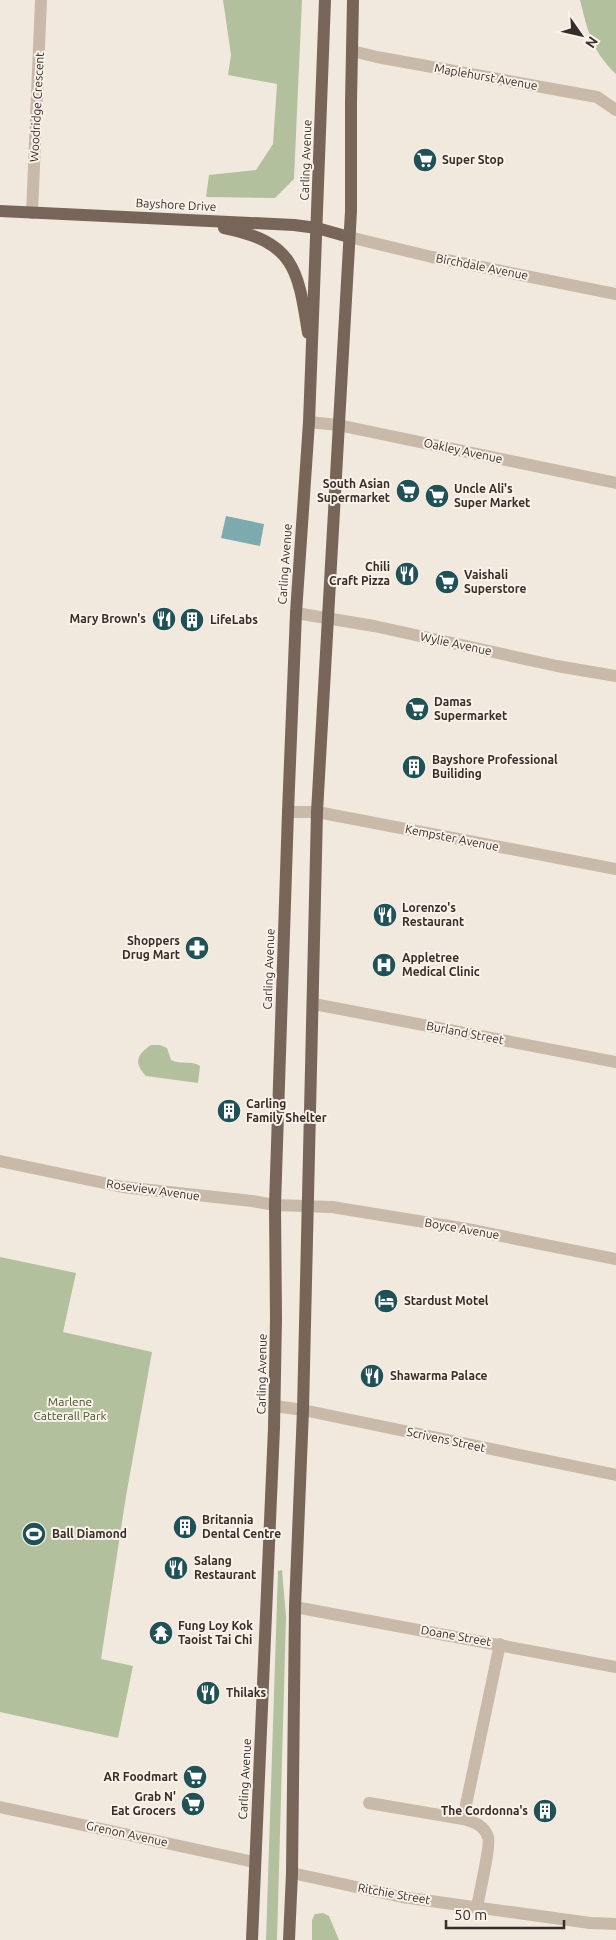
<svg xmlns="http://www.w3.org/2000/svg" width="616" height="1940" viewBox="0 0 616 1940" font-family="Ubuntu,sans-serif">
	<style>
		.green { fill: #b3c09d }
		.water { fill: #7daaae }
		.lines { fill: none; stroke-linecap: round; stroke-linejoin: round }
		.minor { stroke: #c9b9a9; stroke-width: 12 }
		.major { stroke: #78655a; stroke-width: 12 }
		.labels { text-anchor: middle; stroke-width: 4; stroke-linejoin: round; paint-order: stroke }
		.street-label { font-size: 12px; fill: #372e29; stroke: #f9f2e9 }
		.poi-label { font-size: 12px; font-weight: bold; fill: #372e29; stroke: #f9f2e9; text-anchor: start }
		.park-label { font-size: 12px; fill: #45542d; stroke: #f9f2e9 }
	</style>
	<rect width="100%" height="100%" fill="#f1e9dd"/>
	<!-- green -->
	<g class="green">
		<polygon points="223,0 302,0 294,179 275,198 206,197 209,175 256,170 273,144 277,84 228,75 231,55"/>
		<path d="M580 0H616V74C592 51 588 32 580 0Z"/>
		<path d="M151 1045H160L167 1048 171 1060C180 1065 192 1060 200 1066L198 1083 146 1076C134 1063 136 1055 151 1045Z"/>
		<polygon points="0,1257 76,1273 63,1332 152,1352 126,1496 101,1659 133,1666 118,1738 0,1712"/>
		<polygon points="282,1570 286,1617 277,1940 266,1940 278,1571"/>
		<polygon points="323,1913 329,1916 339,1940 312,1940 312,1920 315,1914"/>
	</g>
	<!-- water -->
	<polygon class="water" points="226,516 264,524 260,546 221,538"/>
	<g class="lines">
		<!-- minor -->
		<g class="minor">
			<polyline points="352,51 377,57 597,97 616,110"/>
			<polyline points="32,213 41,0"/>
			<polyline points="349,237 432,257 616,294"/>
			<polyline points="309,422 338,425 616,483"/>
			<polyline points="296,613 374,626 557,666 616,676"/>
			<polyline points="288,812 317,812 616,869"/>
			<polyline points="314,1004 616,1062"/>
			<polyline points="0,1161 123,1187 252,1201 275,1205 332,1207 467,1229 616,1259"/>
			<polyline points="275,1406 303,1410 616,1475"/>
			<polyline points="295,1607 616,1667"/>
			<path d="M369 1803 463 1819C474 1822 484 1825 488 1837 491 1844 479 1896 477 1907"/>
			<polyline points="0,1807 254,1862"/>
			<polyline points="463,1819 500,1644"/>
			<polyline points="292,1873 402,1897 590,1923 616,1924"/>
		</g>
		<!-- major -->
		<g class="major">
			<polyline points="0,211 294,225 317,228 349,237"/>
			<path d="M224 228C295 242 298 270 308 333"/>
			<polyline points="252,1940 274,1428 276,1319 275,1205 288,812 296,613 309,422 325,0"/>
			<polyline points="289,1940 292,1873 295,1607 303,1410 317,812 351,211 351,102 353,0"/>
		</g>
	</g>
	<!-- icons -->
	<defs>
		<g id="supermarket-disc" transform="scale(1.25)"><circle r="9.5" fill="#205157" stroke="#f9f2e9"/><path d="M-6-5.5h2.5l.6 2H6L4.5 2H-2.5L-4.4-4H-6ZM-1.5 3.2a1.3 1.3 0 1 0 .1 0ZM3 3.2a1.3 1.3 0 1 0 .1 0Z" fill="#fff"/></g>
		<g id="restaurant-disc" transform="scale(1.25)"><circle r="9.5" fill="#205157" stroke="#f9f2e9"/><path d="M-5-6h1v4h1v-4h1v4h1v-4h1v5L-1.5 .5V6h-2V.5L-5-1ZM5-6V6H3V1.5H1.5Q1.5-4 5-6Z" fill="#fff"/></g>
		<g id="building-disc" transform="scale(1.25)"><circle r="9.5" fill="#205157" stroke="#f9f2e9"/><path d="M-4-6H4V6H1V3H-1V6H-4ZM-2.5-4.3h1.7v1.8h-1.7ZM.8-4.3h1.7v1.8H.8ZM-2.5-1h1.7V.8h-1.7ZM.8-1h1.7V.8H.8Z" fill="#fff"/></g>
		<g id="pharmacy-disc" transform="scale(1.25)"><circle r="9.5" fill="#205157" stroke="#f9f2e9"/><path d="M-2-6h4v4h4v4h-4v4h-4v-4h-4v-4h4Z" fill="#fff"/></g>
		<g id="hospital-disc" transform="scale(1.25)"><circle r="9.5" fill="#205157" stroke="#f9f2e9"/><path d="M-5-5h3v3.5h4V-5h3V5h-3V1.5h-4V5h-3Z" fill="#fff"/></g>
		<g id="hotel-disc" transform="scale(1.25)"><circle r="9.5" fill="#205157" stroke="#f9f2e9"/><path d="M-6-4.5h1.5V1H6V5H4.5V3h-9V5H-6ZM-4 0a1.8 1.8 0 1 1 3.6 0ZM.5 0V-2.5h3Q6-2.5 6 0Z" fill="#fff"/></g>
		<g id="stadium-disc" transform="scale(1.25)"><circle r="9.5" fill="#205157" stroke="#f9f2e9"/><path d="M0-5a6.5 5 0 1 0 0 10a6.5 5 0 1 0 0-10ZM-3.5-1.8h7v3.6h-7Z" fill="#fff"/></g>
		<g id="temple-disc" transform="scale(1.25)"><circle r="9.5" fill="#205157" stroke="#f9f2e9"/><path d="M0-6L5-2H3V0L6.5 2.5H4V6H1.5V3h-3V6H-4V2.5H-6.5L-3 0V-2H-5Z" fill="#fff"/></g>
	</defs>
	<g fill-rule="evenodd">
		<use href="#supermarket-disc" x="425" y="160"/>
		<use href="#supermarket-disc" x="408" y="491"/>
		<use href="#supermarket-disc" x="437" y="496"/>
		<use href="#restaurant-disc" x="407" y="574"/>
		<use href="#supermarket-disc" x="447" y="582"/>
		<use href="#restaurant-disc" x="164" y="619"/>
		<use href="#building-disc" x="192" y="620"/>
		<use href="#supermarket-disc" x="417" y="709"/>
		<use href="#building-disc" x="414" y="767"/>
		<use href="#restaurant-disc" x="385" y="915"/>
		<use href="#pharmacy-disc" x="197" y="948"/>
		<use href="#hospital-disc" x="384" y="965"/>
		<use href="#building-disc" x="229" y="1111"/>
		<use href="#hotel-disc" x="386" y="1301"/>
		<use href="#restaurant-disc" x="372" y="1376"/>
		<use href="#building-disc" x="185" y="1527"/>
		<use href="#stadium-disc" x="34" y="1534"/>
		<use href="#restaurant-disc" x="176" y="1568"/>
		<use href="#temple-disc" x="161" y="1633"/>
		<use href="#restaurant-disc" x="208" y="1693"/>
		<use href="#supermarket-disc" x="195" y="1777"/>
		<use href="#supermarket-disc" x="193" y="1804"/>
		<use href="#building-disc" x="545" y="1811"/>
	</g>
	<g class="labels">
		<!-- street labels -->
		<g class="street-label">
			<text transform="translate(486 77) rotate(10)" y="4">Maplehurst Avenue</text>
			<text transform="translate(37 107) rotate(-87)" y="4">Woodridge Crescent</text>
			<text transform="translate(306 160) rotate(-88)" y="4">Carling Avenue</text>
			<text transform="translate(176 205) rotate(3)" y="4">Bayshore Drive</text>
			<text transform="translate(482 267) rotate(11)" y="4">Birchdale Avenue</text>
			<text transform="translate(463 451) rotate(12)" y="4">Oakley Avenue</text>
			<text transform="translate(285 564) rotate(-86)" y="4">Carling Avenue</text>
			<text transform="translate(456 644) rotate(12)" y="4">Wylie Avenue</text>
			<text transform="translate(452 838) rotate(11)" y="4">Kempster Avenue</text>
			<text transform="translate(269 969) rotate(-88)" y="4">Carling Avenue</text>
			<text transform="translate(465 1033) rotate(11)" y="4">Burland Street</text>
			<text transform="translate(153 1190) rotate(8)" y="4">Roseview Avenue</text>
			<text transform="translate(462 1229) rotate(10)" y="4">Boyce Avenue</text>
			<text transform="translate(262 1374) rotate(-89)" y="4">Carling Avenue</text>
			<text transform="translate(446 1440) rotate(12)" y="4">Scrivens Street</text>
			<text transform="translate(456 1636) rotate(10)" y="4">Doane Street</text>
			<text transform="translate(245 1779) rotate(-87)" y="4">Carling Avenue</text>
			<text transform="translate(127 1834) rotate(12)" y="4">Grenon Avenue</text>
			<text transform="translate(394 1894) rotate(10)" y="4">Ritchie Street</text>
		</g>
		<!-- poi labels -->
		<g class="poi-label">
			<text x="442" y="164">Super Stop</text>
			<text x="390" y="488" text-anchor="end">South Asian<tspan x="390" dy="14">Supermarket</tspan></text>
			<text x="454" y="493">Uncle Ali's<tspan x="454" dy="14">Super Market</tspan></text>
			<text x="390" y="571" text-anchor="end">Chili<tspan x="390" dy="14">Craft Pizza</tspan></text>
			<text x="464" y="579">Vaishali<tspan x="464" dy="14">Superstore</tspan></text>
			<text x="146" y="623" text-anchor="end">Mary Brown's</text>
			<text x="210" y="624">LifeLabs</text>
			<text x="434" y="706">Damas<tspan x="434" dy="14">Supermarket</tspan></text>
			<text x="432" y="764">Bayshore Professional<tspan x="432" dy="14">Builiding</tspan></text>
			<text x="402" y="912">Lorenzo's<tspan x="402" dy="14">Restaurant</tspan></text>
			<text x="180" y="945" text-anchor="end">Shoppers<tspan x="180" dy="14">Drug Mart</tspan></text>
			<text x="402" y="962">Appletree<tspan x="402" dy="14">Medical Clinic</tspan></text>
			<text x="246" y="1108">Carling<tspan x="246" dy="14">Family Shelter</tspan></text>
			<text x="404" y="1305">Stardust Motel</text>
			<text x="390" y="1380">Shawarma Palace</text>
			<text x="202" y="1524">Britannia<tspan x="202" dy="14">Dental Centre</tspan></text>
			<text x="52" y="1538">Ball Diamond</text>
			<text x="194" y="1565">Salang<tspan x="194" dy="14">Restaurant</tspan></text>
			<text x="178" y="1630">Fung Loy Kok<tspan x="178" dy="14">Taoist Tai Chi</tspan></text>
			<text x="226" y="1697">Thilaks</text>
			<text x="178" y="1781" text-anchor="end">AR Foodmart</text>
			<text x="176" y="1801" text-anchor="end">Grab N'<tspan x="176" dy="14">Eat Grocers</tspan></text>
			<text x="528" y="1815" text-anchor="end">The Cordonna's</text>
		</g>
		<!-- park labels -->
		<g class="park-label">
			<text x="70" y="1406">Marlene<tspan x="70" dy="14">Catterall Park</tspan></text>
		</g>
	</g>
	<!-- north arrow -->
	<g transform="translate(581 35) rotate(124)" stroke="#f9f2e9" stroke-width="4" paint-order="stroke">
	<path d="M0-4L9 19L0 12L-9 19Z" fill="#372e29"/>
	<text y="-8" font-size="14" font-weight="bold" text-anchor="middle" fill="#372e29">N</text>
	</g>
	<!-- scale -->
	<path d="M446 1920v8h118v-8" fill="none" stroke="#372e29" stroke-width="2.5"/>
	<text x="454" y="1920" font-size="15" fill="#372e29" stroke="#f9f2e9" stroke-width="4" paint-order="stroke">50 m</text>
</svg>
